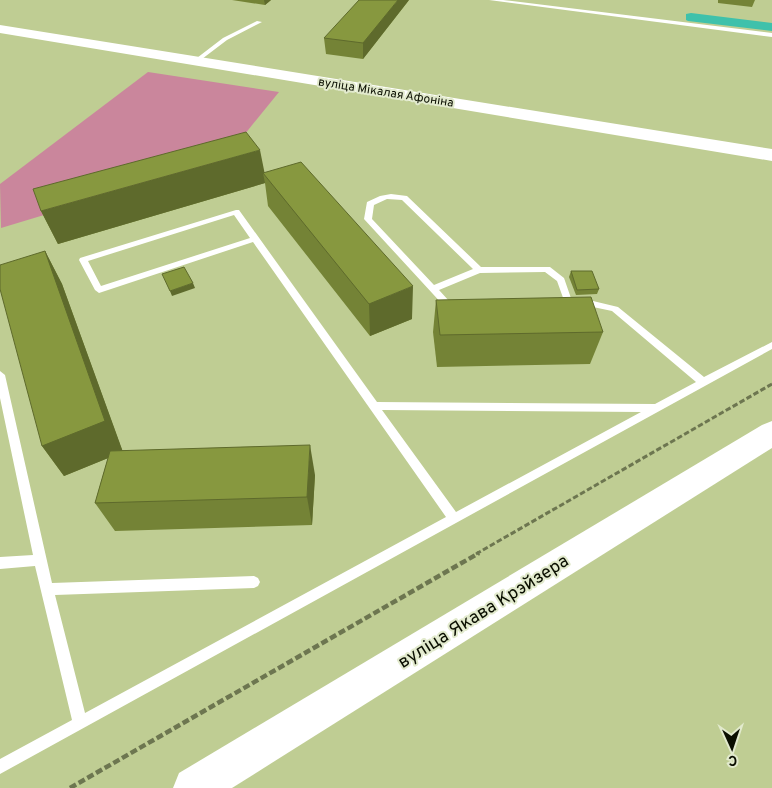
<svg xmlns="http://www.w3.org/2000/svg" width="772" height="788" viewBox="0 0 772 788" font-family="Overpass,sans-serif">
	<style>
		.green { fill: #ca869c }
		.water { fill: #3fc1ab }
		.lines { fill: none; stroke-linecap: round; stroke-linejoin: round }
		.path-far1 { stroke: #6d7650; stroke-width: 3; stroke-dasharray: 5.5 2.5; stroke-linecap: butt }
		.path { stroke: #6d7650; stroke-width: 4.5; stroke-dasharray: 7 3; stroke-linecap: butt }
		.lane { fill: #fff; fill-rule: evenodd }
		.secondary { fill: #fff; fill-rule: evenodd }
		.wall { fill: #748336 }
		.shaded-wall { fill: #5e6a2c }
		.building { fill: #87983f; stroke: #5e6a2c }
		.labels { text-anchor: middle; stroke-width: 4; stroke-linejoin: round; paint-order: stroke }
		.far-street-label { font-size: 12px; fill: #0a0e00; stroke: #e2eacd }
		.near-street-label { font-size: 18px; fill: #0a0e00; stroke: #e2eacd }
	</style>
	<rect width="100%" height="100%" fill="#bfcd93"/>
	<!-- green -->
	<polygon class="green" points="148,72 279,92 223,161 1,228 0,184"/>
	<!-- water -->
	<polygon class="water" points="691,13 772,23 772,31 688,21 686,20 686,14"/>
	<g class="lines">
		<!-- path-far1 -->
		<polyline class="path-far1" points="476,554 772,384"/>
		<!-- path -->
		<polyline class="path" points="70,788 479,553"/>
		<!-- lane -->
		<g class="lane">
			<polygon points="489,0 503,0 772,33 772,37"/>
			<polygon points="257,21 262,22 227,40 198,62 193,61 223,38"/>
			<path d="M391 194 407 196 481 267H550L564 278 573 304 572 306H566L557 281 545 272 480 273 439 290 449 301 458 302 459 304 455 307 444 306 364 219 367 202 380 196ZM387 199 402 200 473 269 434 285 372 219 374 205Z"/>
			<path d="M236 210H239L377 402 655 404 696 382 612 311 593 307 579 306 578 304 579 302 593 301 618 307 704 377 772 342V349L0 774V759L72 720 35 566 0 569V557L33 555 0 398V371L5 375 52 583 254 576 258 578 260 582 258 586 254 588 55 595 85 713 446 517 253 242 99 293 95 290 79 260 80 258ZM234 215 250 238 101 286 88 261ZM382 410 641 412 456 512Z"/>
		</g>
		<!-- secondary -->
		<g class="secondary">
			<polygon points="0,25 772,149 772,161 0,33"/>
			<polygon points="772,421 772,448 232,788 173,788 179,773 762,425"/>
		</g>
	</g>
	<!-- wall -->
	<g class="wall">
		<polygon points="232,0 271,0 265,5"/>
		<polygon points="409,0 363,59 326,54 324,38"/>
		<polygon points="718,0 755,0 752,7 718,3"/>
		<polygon points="264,173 412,319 370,336 268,206 265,183 58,244 41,211"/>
		<polygon points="45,251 62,284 122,450 315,475 312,525 115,531 95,503 108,458 64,476 42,446"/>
		<polygon points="571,271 599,289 597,294 576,295 569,277"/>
		<polygon points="436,300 603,332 590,364 437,367 433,332"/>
	</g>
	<!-- shaded-wall -->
	<g class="shaded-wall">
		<polygon points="264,0 271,0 265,5"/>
		<polygon points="398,0 409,0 363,59 363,43"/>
		<polygon points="260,150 265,175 263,173 265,183 58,244 41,211"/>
		<polygon points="45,251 62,284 123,452 64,476 42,446"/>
		<polygon points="193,283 195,288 172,296 170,291"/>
		<polygon points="413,286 412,319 370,336 369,304"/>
		<polygon points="310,445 315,475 312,525 307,497"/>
	</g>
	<!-- building -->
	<g class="building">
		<polygon points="359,0 398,0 363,43 324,38"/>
		<polygon points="246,132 260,150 41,211 33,189"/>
		<polygon points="301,162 413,286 369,304 263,173"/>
		<polygon points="45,251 105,421 42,446 0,289 0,265"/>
		<polygon points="184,267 193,283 170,291 162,274"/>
		<polygon points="571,271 592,271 599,289 577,290"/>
		<polygon points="591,297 603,332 440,335 436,300"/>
		<polygon points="310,445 307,497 95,503 110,451"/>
	</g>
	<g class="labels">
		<!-- far-street labels -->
		<g class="far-street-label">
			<text transform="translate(386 92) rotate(9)" y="4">вуліца Мікалая Афоніна</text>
		</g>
		<!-- near-street labels -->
		<g class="near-street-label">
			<text transform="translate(483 611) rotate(-32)" y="6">вуліца Якава Крэйзера</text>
		</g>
	</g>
	<!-- north arrow -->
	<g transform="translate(732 748) rotate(177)" stroke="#e2eacd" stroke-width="4" paint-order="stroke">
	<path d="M0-4L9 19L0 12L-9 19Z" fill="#0a0e00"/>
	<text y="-8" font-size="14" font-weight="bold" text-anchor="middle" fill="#0a0e00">С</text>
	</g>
</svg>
